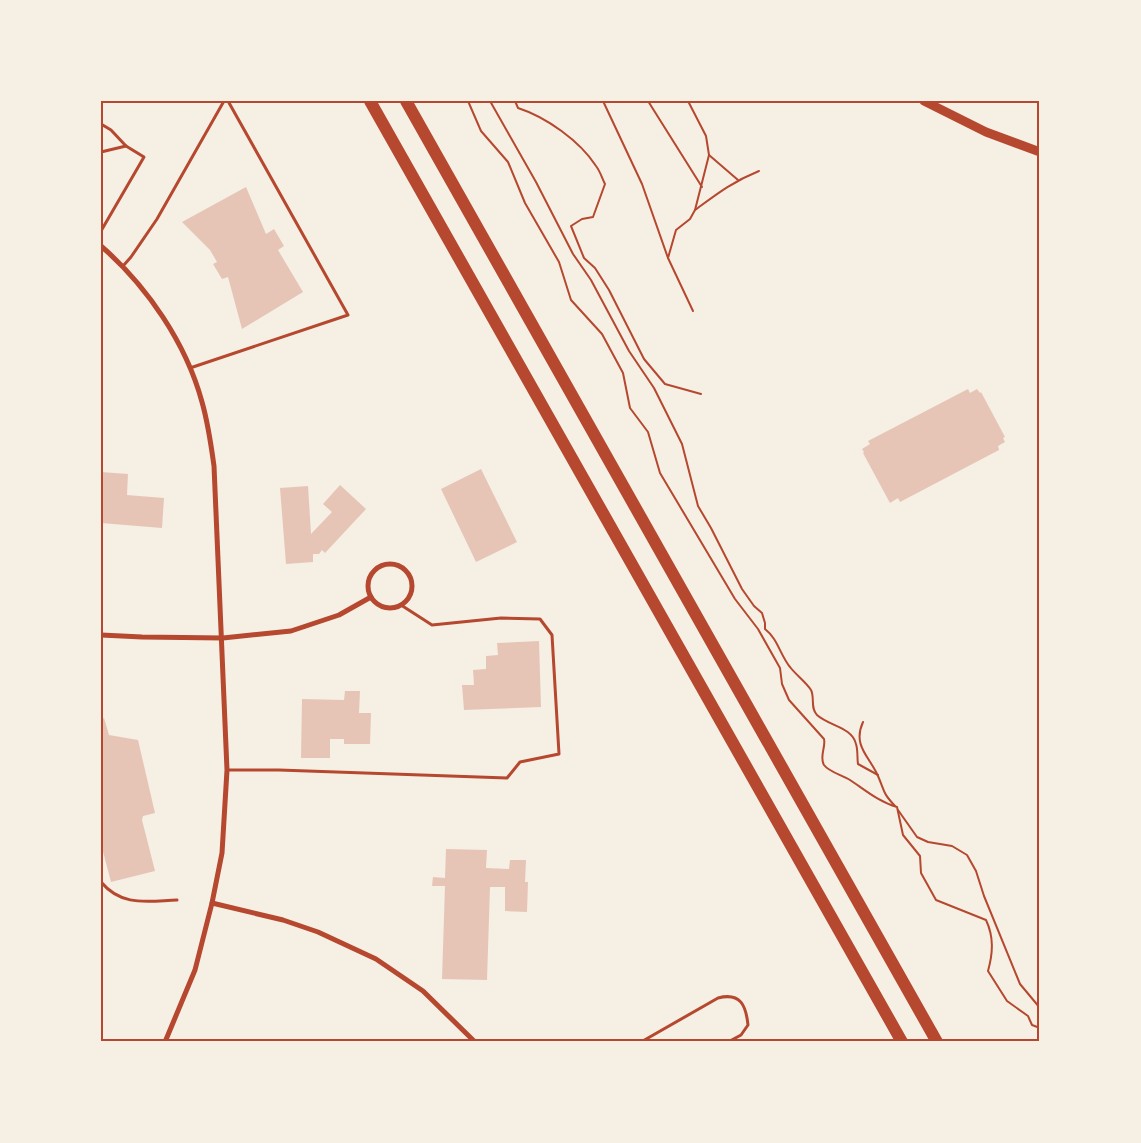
<svg xmlns="http://www.w3.org/2000/svg" width="1141" height="1143" viewBox="0 0 1141 1143" font-family="Raleway,sans-serif">
	<style>
		.building { fill: #e6c5b7 }
		.lines { fill: none; stroke-linecap: round; stroke-linejoin: round }
		.path { stroke: #b5482f; stroke-width: 2 }
		.service { stroke: #b5482f; stroke-width: 3 }
		.minor { stroke: #b5482f; stroke-width: 5 }
		.tertiary { stroke: #b5482f; stroke-width: 9 }
		.motorway { stroke: #b5482f; stroke-width: 12 }
		.neatline { fill: none; stroke: #b5482f; stroke-width: 2 }
	</style>
	<rect width="100%" height="100%" fill="#f6efe4"/>
	<!-- building -->
	<g class="building">
		<polygon points="246,187 266,234 274,229 284,246 278,250 303,292 242,329 228,277 222,279 213,264 217,262 210,250 182,222"/>
		<polygon points="968,389 970,393 977,389 980,393 981,392 1005,437 1003,438 1005,442 998,446 999,450 900,502 898,498 890,503 863,453 864,452 862,449 870,444 868,441"/>
		<polygon points="481,469 517,542 476,562 441,489"/>
		<polygon points="101,472 128,474 127,495 164,498 162,528 101,523"/>
		<polygon points="340,485 366,509 325,553 322,550 319,554 313,554 313,562 286,564 280,488 308,486 311,534 332,512 323,504"/>
		<polygon points="539,641 541,707 464,710 462,685 474,685 473,670 486,669 486,656 498,655 497,643"/>
		<polygon points="345,691 360,691 359,713 371,713 370,744 344,744 344,739 330,739 330,758 301,758 302,699 344,700"/>
		<polygon points="104,718 109,735 138,740 155,813 143,816 142,820 155,871 111,882 101,844 101,719"/>
		<polygon points="446,849 487,850 486,868 509,869 510,860 526,860 525,882 528,882 527,912 505,911 505,887 490,887 487,980 442,979 445,886 432,886 433,877 445,878"/>
	</g>
	<g class="lines">
		<!-- path -->
		<g class="path">
			<path d="M468 101 481 131 508 162 525 203 559 262 571 300 602 334 623 373 630 408 648 432 660 473 735 599 758 629 780 668 782 684 789 700 824 739C826 747 819 757 824 765 829 772 842 775 850 780 865 790 879 802 897 807L903 835 920 856 921 873 936 900 986 920C994 937 993 953 988 971L1007 1001 1028 1016 1032 1025 1040 1028"/>
			<path d="M490 101 536 182 573 254 591 280 629 351 654 388 682 444 698 506 711 528 742 589 754 606 762 613 765 623V629C778 639 780 655 790 667 796 675 806 682 811 690 815 698 810 708 817 715 829 726 852 727 856 744 858 750 857 757 858 764L878 775"/>
			<path d="M515 101 518 108C546 117 580 141 596 166 600 171 602 178 605 184L593 217 582 219 571 226 584 258 595 268 609 290 644 359 665 384 701 394"/>
			<polyline points="603,101 642,184 668,258 693,311"/>
			<polyline points="648,101 702,187"/>
			<polyline points="709,155 738,180"/>
			<path d="M695 210C718 193 732 182 759 171"/>
			<polyline points="668,258 676,230 690,219 695,210 709,155 706,136 688,101"/>
			<path d="M863 722C852 746 870 757 878 776 885 792 882 792 895 806"/>
			<polyline points="898,810 917,837 928,842 952,846 967,855 976,871 984,896 1020,984 1040,1008"/>
		</g>
		<!-- service -->
		<g class="service">
			<polyline points="101,124 111,130 126,146 144,157 101,231"/>
			<polyline points="101,152 126,146"/>
			<polyline points="123,266 131,257 157,219 224,101"/>
			<polyline points="190,368 348,315 228,101"/>
			<polyline points="227,770 279,770 507,778 520,762 559,754 552,635 540,619 501,618 432,625 401,605"/>
			<path d="M101 882C122 907 147 901 177 900"/>
			<path d="M641 1042 718 998C741 992 746 1006 748 1025L741 1035 728 1042"/>
		</g>
		<!-- minor -->
		<g class="minor">
			<path d="M101 246C147 286 186 343 202 402 208 423 211 444 214 466L227 770 222 853 212 903 195 970 165 1042"/>
			<circle cx="390" cy="586" r="22"/>
			<polyline points="101,635 142,637 223,638 291,631 339,615 371,597"/>
			<polyline points="212,903 283,920 318,932 376,959 423,991 475,1042"/>
		</g>
		<!-- tertiary -->
		<polyline class="tertiary" points="924,101 986,132 1040,152"/>
		<!-- motorway -->
		<g class="motorway">
			<polyline points="370,101 902,1042"/>
			<polyline points="406,101 937,1042"/>
		</g>
	</g>
	<!-- border -->
	<rect width="1141" height="1143" fill="none" stroke="#f6efe4" stroke-width="205"/>
	<rect x="102" y="102" width="936" height="938" class="neatline"/>
</svg>
